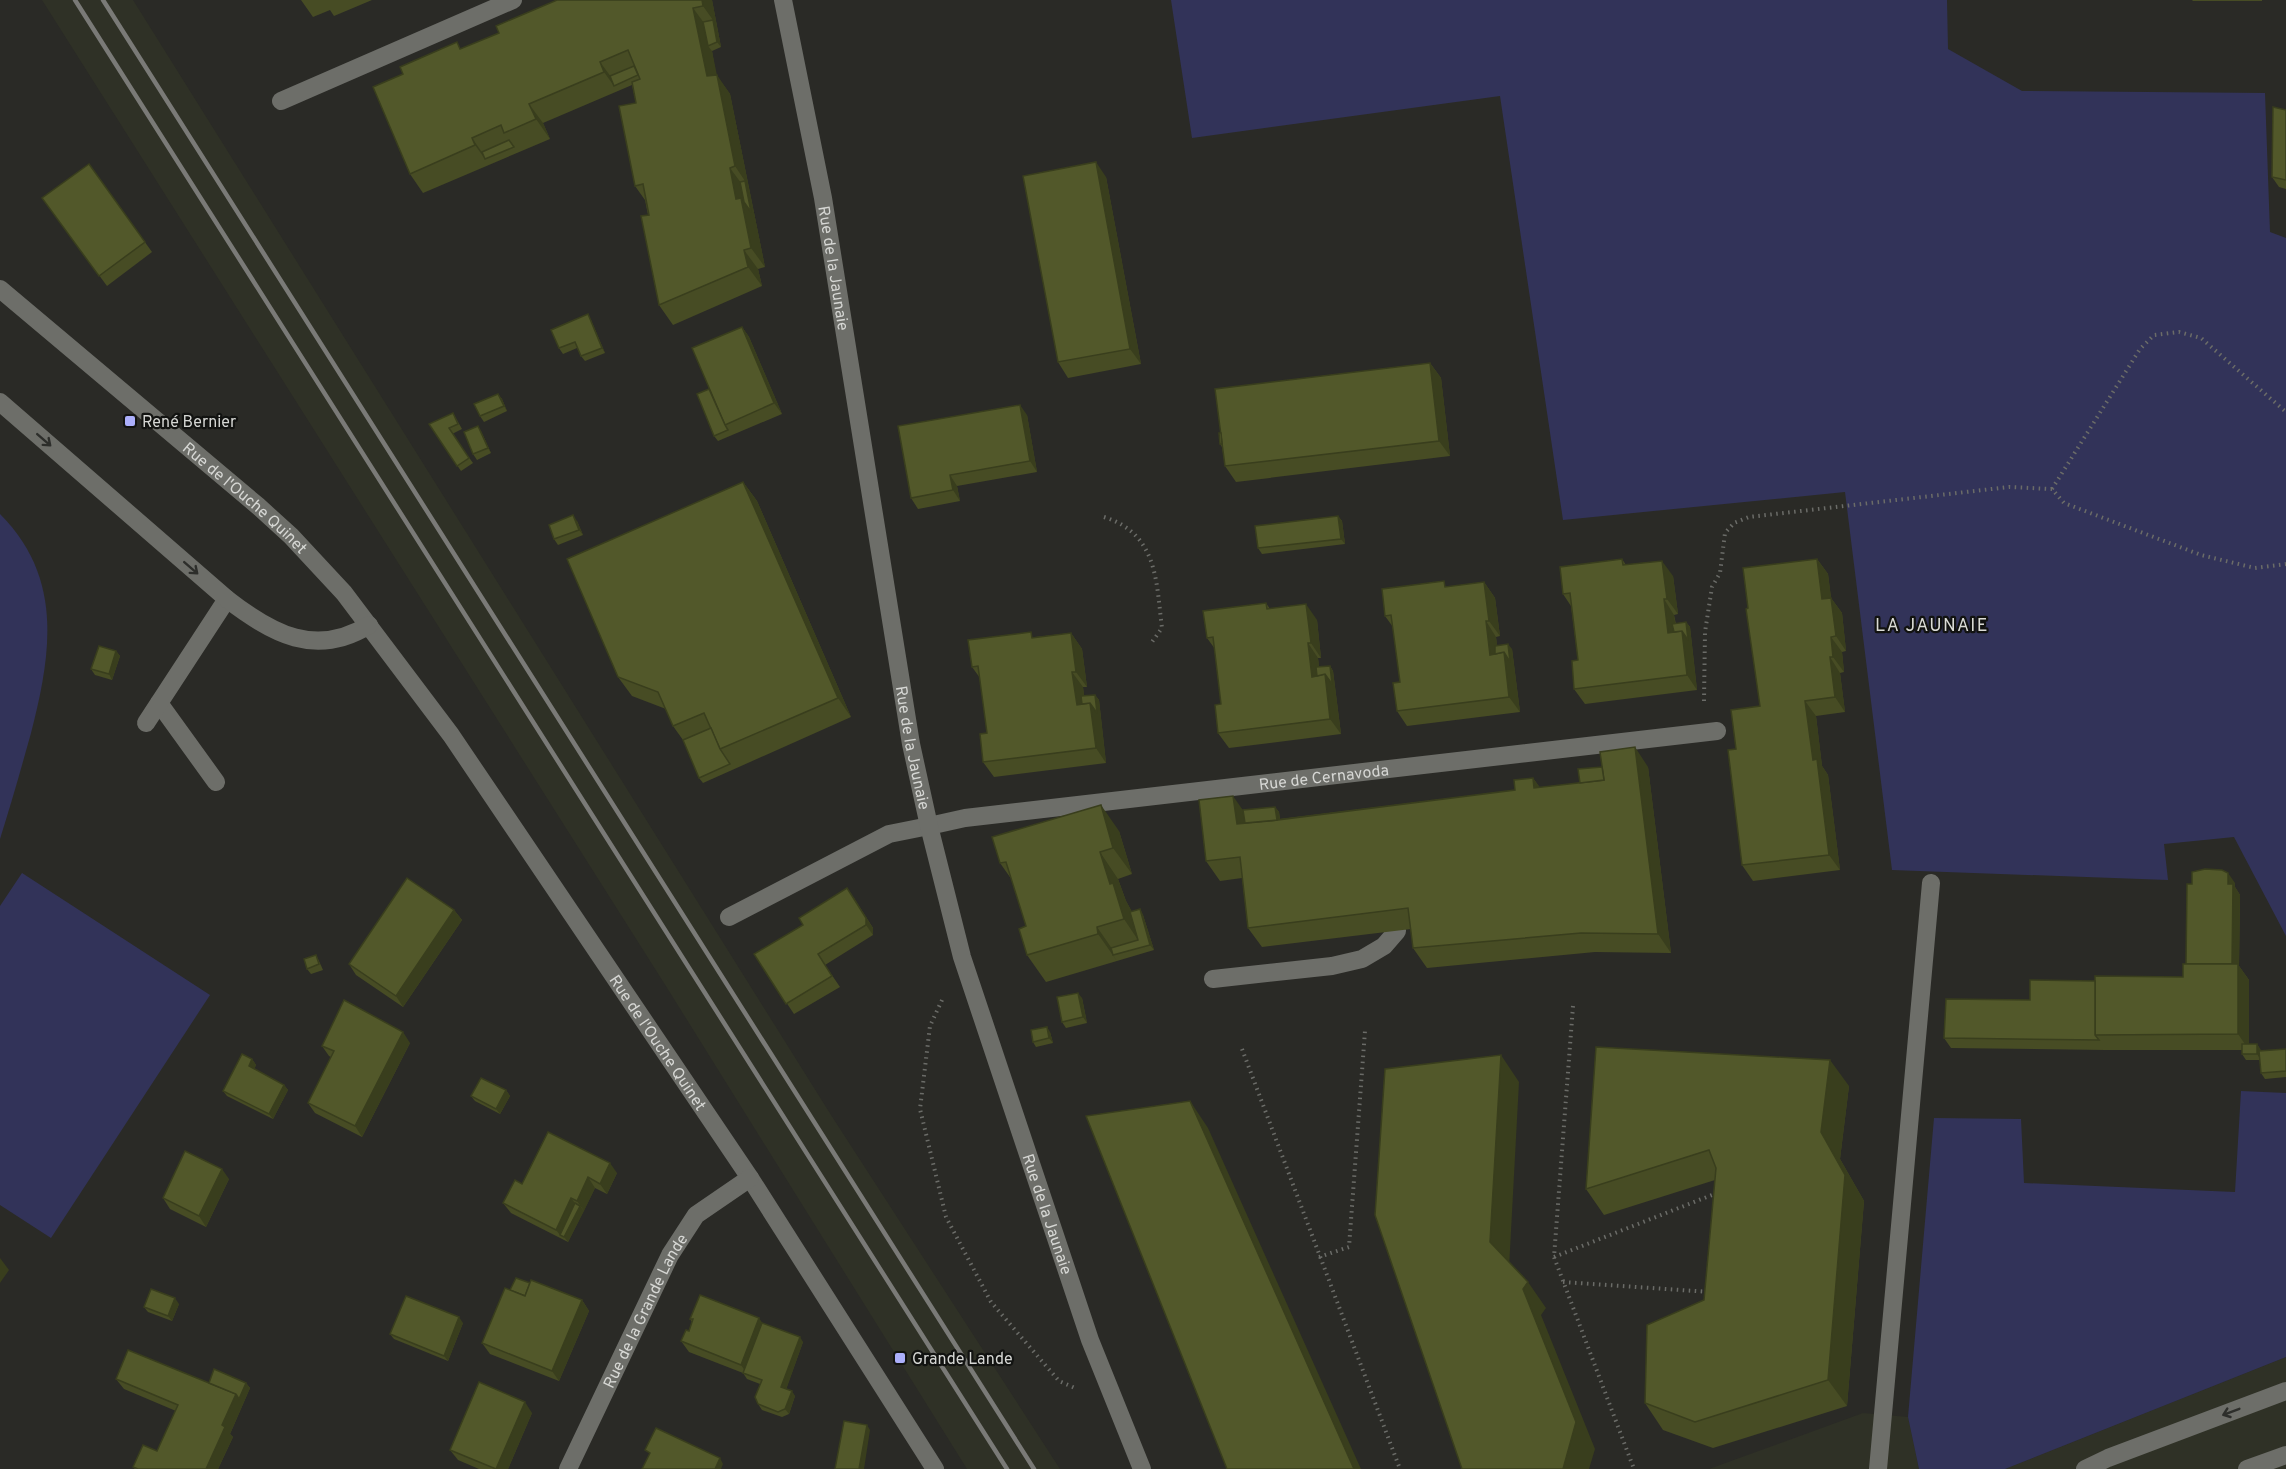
<svg xmlns="http://www.w3.org/2000/svg" width="2286" height="1469" viewBox="0 0 2286 1469" font-family="Overpass,sans-serif">
	<style>
		.built { fill: #2f3126 }
		.green { fill: #323359 }
		.lines { fill: none; stroke-linecap: round; stroke-linejoin: round }
		.path { stroke: #6b6c68; stroke-width: 4; stroke-dasharray: 1.5 4.5; stroke-linecap: butt }
		.service { stroke: #6d6e69; stroke-width: 18 }
		.minor { stroke: #6d6e69; stroke-width: 18 }
		.tertiary { stroke: #6d6e69; stroke-width: 18 }
		.secondary { stroke: #6d6e69; stroke-width: 18 }
		.rail { stroke: #7a7a77; stroke-width: 4.5 }
		.wall { fill: #474c24 }
		.shaded-wall { fill: #393e1d }
		.building { fill: #52582a; stroke: #393e1d; stroke-width: 1.5 }
		.oneway { stroke: #2d2e2b }
		.poi-dot { fill: #acaffb; stroke: #121311; stroke-width: 2 }
		.labels { text-anchor: middle; stroke-width: 4.5; stroke-linejoin: round; paint-order: stroke }
		.street-label { font-size: 16px; fill: #d6d7d4; stroke: #121311 }
		.poi-label { font-size: 16px; fill: #d6d7d4; stroke: #121311; text-anchor: start }
		.neighbourhood-label { font-size: 18px; letter-spacing: 1.5px; fill: #dbdcd6; stroke: #121311 }
	</style>
	<rect width="100%" height="100%" fill="#2a2a26"/>
	<!-- built -->
	<g class="built">
		<polygon points="42,0 133,0 831,1115 1060,1469 967,1469 664,983"/>
		<polygon points="2286,1357 2286,1469 2005,1469"/>
		<polygon points="1863,1413 1908,1417 1919,1469 1709,1469"/>
	</g>
	<!-- green -->
	<g class="green">
		<polygon points="1171,0 1947,0 1948,49 2022,91 2265,93 2270,232 2286,238 2286,936 2234,837 2164,844 2168,880 1892,870 1845,492 1563,520 1500,96 1192,138"/>
		<path d="M0 514C64 578 51 655 31 733 21 769 11 804 0 839Z"/>
		<polygon points="22,873 210,995 51,1238 0,1205 0,906"/>
		<polygon points="2241,1091 2286,1093 2286,1357 2005,1469 1919,1469 1908,1417 1934,1118 2021,1119 2024,1183 2235,1192"/>
	</g>
	<g class="lines">
		<!-- path -->
		<g class="path">
			<polyline points="2052,489 2140,349 2154,335 2179,332 2201,338 2286,412"/>
			<path d="M1104 517C1158 534 1156 581 1162 628L1152 642"/>
			<polyline points="1704,701 1705,632 1712,587 1720,573 1725,533 1734,523 1749,517 2009,487 2052,489 2064,503 2201,555 2255,568 2286,564"/>
			<polyline points="942,1000 930,1026 920,1109 946,1217 991,1302 1059,1381 1075,1388"/>
			<polyline points="1573,1006 1554,1257 1634,1469"/>
			<polyline points="1242,1049 1400,1469"/>
			<polyline points="1319,1257 1349,1247 1365,1031"/>
			<polyline points="1554,1257 1717,1193"/>
			<polyline points="1563,1282 1710,1292"/>
		</g>
		<!-- service -->
		<g class="service">
			<polyline points="281,101 513,0"/>
			<polyline points="159,703 216,782"/>
			<polyline points="146,723 227,599"/>
			<polyline points="729,917 889,834 929,826"/>
			<polyline points="1213,979 1332,966 1362,959 1384,946 1397,931"/>
		</g>
		<!-- minor -->
		<g class="minor">
			<path id="s1" d="M0 289 258 506 291 536 344 593 451 735 750 1178 935 1469"/>
			<path d="M0 402 227 599C272 634 316 658 369 625"/>
			<path id="s2" d="M929 826 965 818 1717 731"/>
			<path id="s3" d="M568 1469 670 1255 696 1215 750 1178"/>
			<polyline points="1878,1469 1931,883"/>
		</g>
		<!-- tertiary -->
		<path class="tertiary" id="s4" d="M783 0 823 198 911 744 929 826 962 957 1090 1340 1142 1469"/>
		<!-- secondary -->
		<g class="secondary">
			<polyline points="2085,1469 2108,1458 2286,1391"/>
			<polyline points="2247,1469 2286,1455"/>
		</g>
		<!-- rail -->
		<g class="rail">
			<polyline points="75,0 1007,1469"/>
			<polyline points="103,0 1034,1469"/>
		</g>
	</g>
	<!-- wall -->
	<g class="wall">
		<polygon points="301,0 372,0 334,16 330,10 313,17"/>
		<polygon points="557,0 712,0 721,47 712,51 716,75 730,94 765,267 758,269 762,286 673,325 659,305 648,215 645,200 635,186 636,103 632,85 543,123 550,139 423,193 410,174 462,48 499,33"/>
		<polygon points="2192,0 2262,0 2262,1 2193,1"/>
		<polygon points="2286,110 2286,189 2279,187 2272,177"/>
		<polygon points="89,164 152,252 107,286 42,198"/>
		<polygon points="1106,177 1141,364 1068,378 1058,362"/>
		<polygon points="591,320 605,353 585,361 581,356 577,348 563,354 559,348"/>
		<polygon points="742,327 749,337 782,414 718,441 714,436 709,389"/>
		<polygon points="1430,363 1441,378 1450,456 1236,482 1225,466 1222,447 1220,444"/>
		<polygon points="498,394 502,399 507,411 484,422 480,416"/>
		<polygon points="453,413 462,429 452,434 473,463 461,471 429,424"/>
		<polygon points="1027,415 1037,472 957,486 960,501 918,509 911,498"/>
		<polygon points="481,431 491,453 477,460 473,454"/>
		<polygon points="743,482 757,501 851,717 703,783 699,778 683,740 673,726 666,709 632,696 618,677"/>
		<polygon points="1338,516 1342,521 1345,544 1262,554 1258,548"/>
		<polygon points="577,521 583,535 558,545 554,539"/>
		<polygon points="1622,559 1626,565 1673,576 1678,614 1674,615 1676,624 1686,622 1690,627 1697,690 1585,704 1574,689 1578,660 1571,606 1563,594"/>
		<polygon points="1817,559 1828,574 1831,598 1842,613 1846,651 1842,652 1844,672 1840,673 1845,712 1816,716 1822,766 1828,775 1840,870 1753,881 1742,865 1736,749 1760,706 1748,608"/>
		<polygon points="1484,582 1495,598 1500,636 1496,637 1497,646 1512,649 1520,712 1407,726 1397,711 1400,682 1393,627 1385,616 1448,587"/>
		<polygon points="1266,603 1270,609 1317,620 1321,658 1318,658 1319,667 1330,666 1333,671 1341,734 1229,748 1218,733 1221,704 1215,649 1207,638"/>
		<polygon points="1071,633 1082,649 1087,687 1083,687 1084,696 1095,695 1099,700 1106,763 994,777 983,762 987,733 980,678 972,667 1035,637"/>
		<polygon points="116,651 120,656 112,680 95,675 91,669"/>
		<polygon points="1648,767 1671,953 1595,952 1427,968 1413,948 1411,929 1262,947 1248,928 1242,878 1220,881 1206,861 1243,810 1275,807 1279,812 1280,819 1515,790 1533,778 1540,788 1580,783"/>
		<polygon points="1119,831 1132,874 1118,879 1126,901 1132,912 1140,909 1143,915 1154,950 1046,982 1027,955 1026,926 1012,880 1000,863"/>
		<polygon points="2235,883 2235,887 2240,895 2239,966 2249,980 2249,1044 2257,1044 2261,1051 2286,1049 2286,1077 2265,1079 2261,1073 2260,1060 2246,1060 2242,1054 2242,1050 2106,1050 1951,1048 1944,1038 2030,1000 2095,981 2183,977 2186,964"/>
		<polygon points="854,898 873,928 873,935 825,965 840,987 794,1014 754,954"/>
		<polygon points="454,910 462,920 403,1007 356,975 349,964"/>
		<polygon points="316,955 319,961 323,970 311,974 307,969"/>
		<polygon points="1082,998 1087,1023 1066,1028 1062,1022"/>
		<polygon points="1050,1032 1053,1043 1036,1047 1033,1042"/>
		<polygon points="410,1043 362,1137 315,1113 308,1103 331,1057 329,1056 322,1046"/>
		<polygon points="252,1059 256,1065 254,1069 284,1085 288,1090 273,1119 227,1096 223,1091"/>
		<polygon points="1849,1086 1840,1159 1864,1201 1847,1406 1713,1448 1663,1430 1645,1403 1704,1300 1715,1180 1604,1215 1586,1189"/>
		<polygon points="506,1090 510,1096 500,1114 475,1101 471,1096"/>
		<polygon points="617,1173 607,1194 595,1188 568,1242 511,1213 503,1203 522,1184"/>
		<polygon points="229,1179 206,1227 170,1209 163,1198"/>
		<polygon points="530,1283 582,1300 589,1311 559,1381 490,1354 482,1343 510,1290"/>
		<polygon points="179,1304 172,1321 148,1312 144,1307"/>
		<polygon points="690,1319 762,1323 803,1342 786,1389 795,1396 789,1414 782,1417 762,1410 758,1404 760,1384 747,1379 743,1373 689,1352 681,1341 689,1331 692,1322"/>
		<polygon points="463,1323 448,1361 394,1339 390,1334"/>
		<polygon points="116,1379 209,1383 246,1383 250,1388 230,1434 233,1437 218,1469 135,1469 133,1467 157,1451 176,1411 124,1389"/>
		<polygon points="532,1413 508,1469 479,1469 458,1460 450,1450"/>
	</g>
	<!-- shaded-wall -->
	<g class="shaded-wall">
		<polygon points="702,0 712,0 721,47 717,42 713,20 703,6"/>
		<polygon points="693,8 707,27 708,46 712,51 721,95 707,76"/>
		<polygon points="600,62 614,81 614,86 604,72"/>
		<polygon points="717,75 730,94 765,267 751,248 736,199 730,168 744,187 745,181 735,166"/>
		<polygon points="529,104 543,123 550,139 536,119"/>
		<polygon points="472,138 486,158 485,159 475,145"/>
		<polygon points="1096,162 1106,177 1141,364 1130,349"/>
		<polygon points="744,250 758,269 762,286 748,267"/>
		<polygon points="588,314 591,320 605,353 602,348"/>
		<polygon points="742,327 749,337 782,414 774,403"/>
		<polygon points="1430,363 1441,378 1450,456 1439,441"/>
		<polygon points="498,394 502,399 507,411 504,406"/>
		<polygon points="1020,405 1027,415 1037,472 1030,461"/>
		<polygon points="478,426 481,431 491,453 488,448"/>
		<polygon points="950,475 957,486 960,501 953,490"/>
		<polygon points="743,482 757,501 851,717 838,698"/>
		<polygon points="573,515 577,521 583,535 579,530"/>
		<polygon points="1338,516 1342,521 1345,544 1341,539"/>
		<polygon points="1817,559 1828,574 1831,598 1842,613 1846,651 1836,636 1822,599"/>
		<polygon points="1662,561 1673,576 1678,614 1667,599"/>
		<polygon points="1484,582 1495,598 1500,636 1489,621"/>
		<polygon points="1664,599 1674,615 1678,642 1668,633"/>
		<polygon points="1306,604 1317,620 1321,658 1311,643"/>
		<polygon points="1486,621 1496,637 1500,664 1490,655"/>
		<polygon points="1686,622 1690,627 1697,690 1687,675 1682,631"/>
		<polygon points="1071,633 1082,649 1087,687 1076,672"/>
		<polygon points="1831,637 1842,652 1844,672 1833,657"/>
		<polygon points="1308,643 1318,658 1322,686 1312,677"/>
		<polygon points="1508,644 1512,649 1520,712 1509,697 1504,652"/>
		<polygon points="116,651 120,656 112,680 109,674"/>
		<polygon points="1830,657 1840,673 1845,712 1835,697"/>
		<polygon points="1330,666 1333,671 1341,734 1330,719 1325,674"/>
		<polygon points="1072,672 1083,687 1087,714 1077,705"/>
		<polygon points="1095,695 1099,700 1106,763 1096,748 1090,703"/>
		<polygon points="1805,701 1816,716 1822,766 1828,775 1840,870 1829,855 1813,760"/>
		<polygon points="1635,747 1648,767 1671,953 1658,934"/>
		<polygon points="1533,778 1547,797 1534,788"/>
		<polygon points="1233,796 1247,816 1247,839 1237,824"/>
		<polygon points="1101,805 1119,831 1132,874 1113,848"/>
		<polygon points="1275,807 1279,812 1282,840 1279,835"/>
		<polygon points="1100,852 1118,879 1126,901 1131,910 1142,946 1124,919 1110,884"/>
		<polygon points="2228,873 2235,883 2235,887 2240,895 2239,966 2249,980 2249,1050 2238,1034 2232,969"/>
		<polygon points="847,888 873,928 873,935 866,925"/>
		<polygon points="1140,909 1143,915 1154,950 1150,945"/>
		<polygon points="454,910 462,920 403,1007 396,996"/>
		<polygon points="1097,927 1115,953 1113,955 1117,961 1098,934"/>
		<polygon points="1078,993 1082,998 1087,1023 1083,1017"/>
		<polygon points="1047,1027 1050,1032 1053,1043 1049,1038"/>
		<polygon points="403,1032 410,1043 362,1137 355,1126"/>
		<polygon points="2257,1044 2261,1050 2261,1060 2257,1054"/>
		<polygon points="1501,1055 1519,1082 1509,1268 1490,1242"/>
		<polygon points="252,1059 256,1065 253,1072 249,1066"/>
		<polygon points="1830,1060 1849,1086 1840,1159 1864,1201 1847,1406 1828,1380 1821,1132"/>
		<polygon points="284,1085 288,1090 273,1119 269,1114"/>
		<polygon points="506,1090 510,1096 500,1114 496,1109"/>
		<polygon points="1190,1101 1208,1128 1361,1469 1354,1469"/>
		<polygon points="610,1163 617,1173 607,1194 600,1184"/>
		<polygon points="222,1169 229,1179 206,1227 199,1216"/>
		<polygon points="588,1177 595,1188 584,1211 577,1201"/>
		<polygon points="571,1198 579,1208 580,1206 584,1211 568,1242 564,1237 560,1235 556,1230"/>
		<polygon points="0,1258 9,1270 0,1283"/>
		<polygon points="1528,1282 1546,1308 1541,1315 1595,1449 1589,1469 1563,1469 1523,1289"/>
		<polygon points="175,1298 179,1304 172,1321 168,1316"/>
		<polygon points="582,1300 589,1311 559,1381 552,1371"/>
		<polygon points="459,1317 463,1323 448,1361 444,1356"/>
		<polygon points="759,1318 766,1328 748,1375 741,1365"/>
		<polygon points="800,1337 803,1342 785,1393 781,1387"/>
		<polygon points="246,1383 250,1388 230,1434 233,1437 218,1469 206,1469 222,1425 236,1394"/>
		<polygon points="792,1391 795,1396 789,1414 785,1409"/>
		<polygon points="525,1402 532,1413 508,1469 496,1469"/>
		<polygon points="867,1425 870,1430 864,1469 859,1469"/>
		<polygon points="720,1458 723,1464 721,1469 715,1469"/>
	</g>
	<!-- building -->
	<g class="building">
		<polygon points="557,0 702,0 703,6 693,8 707,76 717,75 735,166 730,168 736,199 741,198 751,248 744,250 748,267 659,305 641,216 649,215 643,184 635,186 619,106 636,103 632,82 640,79 628,50 600,62 604,72 529,104 536,119 504,133 501,125 472,138 475,145 410,174 373,87 403,74 400,67 457,42 460,49 499,33 496,26"/>
		<polygon points="713,20 717,42 708,46 703,22"/>
		<polygon points="634,66 638,75 614,86 610,76"/>
		<polygon points="2273,107 2286,110 2286,180 2272,177"/>
		<polygon points="509,140 514,147 485,159 482,152"/>
		<polygon points="1096,162 1130,349 1058,362 1023,176"/>
		<polygon points="89,164 145,242 99,276 42,198"/>
		<polygon points="745,181 751,212 744,202 740,182"/>
		<polygon points="588,314 602,348 581,356 575,342 559,348 551,330"/>
		<polygon points="742,327 774,403 725,425 692,348"/>
		<polygon points="1430,363 1439,441 1225,466 1215,389"/>
		<polygon points="709,389 725,425 728,430 714,436 697,394"/>
		<polygon points="498,394 504,406 480,416 474,404"/>
		<polygon points="1020,405 1030,461 950,475 953,490 911,498 898,426"/>
		<polygon points="453,413 458,424 449,428 469,458 457,466 429,424"/>
		<polygon points="478,426 488,448 473,454 464,432"/>
		<polygon points="1219,433 1221,433 1222,444 1220,444"/>
		<polygon points="743,482 838,698 720,749 704,713 673,726 658,692 618,677 567,559"/>
		<polygon points="573,515 579,530 554,539 549,525"/>
		<polygon points="1338,516 1341,539 1258,548 1255,526"/>
		<polygon points="1622,559 1623,565 1662,561 1667,599 1664,599 1668,633 1682,631 1687,675 1574,689 1572,661 1578,660 1570,593 1563,594 1560,567"/>
		<polygon points="1817,559 1822,599 1831,598 1836,636 1831,637 1833,657 1830,657 1835,697 1805,701 1813,760 1817,759 1829,855 1742,865 1728,750 1736,749 1731,710 1760,706 1746,609 1748,608 1743,568"/>
		<polygon points="1444,581 1445,587 1484,582 1489,621 1486,621 1490,655 1504,652 1509,697 1397,711 1393,683 1400,682 1391,615 1385,616 1382,589"/>
		<polygon points="1266,603 1267,609 1306,604 1311,643 1308,643 1312,677 1325,674 1330,719 1218,733 1215,705 1221,704 1213,637 1207,638 1203,611"/>
		<polygon points="1686,622 1688,640 1682,631 1674,632 1672,624"/>
		<polygon points="1031,632 1032,638 1071,633 1076,672 1072,672 1077,705 1090,703 1096,748 983,762 980,734 987,733 978,666 972,667 968,640"/>
		<polygon points="1508,644 1510,662 1504,652 1495,654 1495,646"/>
		<polygon points="99,646 116,651 109,674 91,669"/>
		<polygon points="1330,666 1332,684 1325,674 1317,676 1316,667"/>
		<polygon points="1095,695 1097,713 1090,703 1082,704 1081,696"/>
		<polygon points="711,728 720,749 730,764 699,778 683,740"/>
		<polygon points="1635,747 1658,934 1581,933 1413,948 1408,908 1248,928 1240,857 1206,861 1199,800 1233,796 1237,824 1269,821 1515,790 1514,780 1533,778 1534,788 1604,780 1600,752"/>
		<polygon points="1602,767 1604,780 1580,783 1578,769"/>
		<polygon points="1101,805 1113,848 1100,852 1110,884 1113,883 1124,919 1097,927 1098,934 1027,955 1019,929 1026,926 1006,862 1000,863 992,837"/>
		<polygon points="1275,807 1277,820 1245,823 1243,810"/>
		<polygon points="2205,869 2222,870 2228,873 2228,884 2233,884 2232,964 2186,964 2187,884 2192,884 2192,872"/>
		<polygon points="407,878 454,910 396,996 349,964"/>
		<polygon points="847,888 866,918 866,925 818,954 832,976 786,1004 754,954 803,925 799,918"/>
		<polygon points="1140,909 1150,945 1113,955 1111,948 1138,940 1130,912"/>
		<polygon points="316,955 319,964 307,969 304,959"/>
		<polygon points="2183,964 2238,964 2238,1034 2095,1035 2095,976 2183,977"/>
		<polygon points="2030,980 2095,981 2095,1035 2099,1040 1944,1038 1946,999 2030,1000"/>
		<polygon points="1078,993 1083,1017 1062,1022 1057,997"/>
		<polygon points="344,1000 403,1032 355,1126 308,1103 334,1051 322,1046"/>
		<polygon points="1047,1027 1049,1038 1033,1042 1031,1030"/>
		<rect x="2242" y="1044" width="15" height="10"/>
		<polygon points="1596,1047 1830,1060 1821,1132 1845,1175 1828,1380 1695,1422 1645,1403 1647,1325 1704,1300 1716,1168 1709,1150 1586,1189"/>
		<polygon points="2286,1049 2286,1071 2261,1073 2259,1051"/>
		<polygon points="242,1054 252,1059 249,1066 284,1085 269,1114 223,1091"/>
		<polygon points="1501,1055 1490,1242 1528,1282 1523,1289 1576,1422 1563,1469 1462,1469 1375,1215 1385,1069"/>
		<polygon points="481,1078 506,1090 496,1109 471,1096"/>
		<polygon points="1190,1101 1354,1469 1227,1469 1086,1116"/>
		<polygon points="548,1132 610,1163 600,1184 588,1177 577,1201 571,1198 556,1230 503,1203 515,1180 522,1184"/>
		<polygon points="185,1151 222,1169 199,1216 163,1198"/>
		<polygon points="575,1203 580,1206 564,1237 560,1235"/>
		<polygon points="516,1278 530,1283 525,1296 510,1290"/>
		<polygon points="531,1280 582,1300 552,1371 482,1343 505,1288 525,1296"/>
		<polygon points="151,1289 175,1298 168,1316 144,1307"/>
		<polygon points="700,1295 759,1318 741,1365 681,1341 686,1330 689,1331 693,1319 690,1319"/>
		<polygon points="406,1296 459,1317 444,1356 390,1334"/>
		<polygon points="762,1323 800,1337 781,1387 792,1391 785,1409 778,1412 758,1404 755,1397 762,1380 743,1373"/>
		<polygon points="128,1350 236,1394 222,1425 225,1427 206,1469 138,1469 133,1467 143,1445 157,1451 178,1405 116,1379"/>
		<polygon points="214,1369 246,1383 239,1399 236,1394 209,1383"/>
		<polygon points="479,1382 525,1402 496,1469 450,1450"/>
		<polygon points="844,1421 867,1425 859,1469 835,1469"/>
		<polygon points="656,1428 720,1458 715,1469 642,1469 650,1453 645,1450"/>
	</g>
	<!-- one-way arrows -->
	<defs><path id="oneway-shaft" d="M-6 0H5M1.5-3L5.5 0L1.5 3" fill="none" stroke-width="1.6" stroke-linecap="round" stroke-linejoin="round" transform="scale(1.5)"/></defs>
	<g class="oneway">
		<use href="#oneway-shaft" transform="translate(44 440) rotate(41)"/>
		<use href="#oneway-shaft" transform="translate(191 568) rotate(41)"/>
		<use href="#oneway-shaft" transform="translate(2231 1412) rotate(159)"/>
	</g>
	<!-- markers -->
	<g class="poi-dot">
		<rect x="124" y="415" width="12" height="12" rx="3"/>
		<rect x="894" y="1352" width="12" height="12" rx="3"/>
	</g>
	<g class="labels">
		<!-- street labels -->
		<g class="street-label">
			<text dy="6" stroke="none"><textPath href="#s4" startOffset="273">Rue de la Jaunaie</textPath></text>
			<text dy="6" stroke="none"><textPath href="#s1" startOffset="322">Rue de l'Ouche Quinet</textPath></text>
			<text dy="6" stroke="none"><textPath href="#s4" startOffset="759">Rue de la Jaunaie</textPath></text>
			<text dy="6" stroke="none"><textPath href="#s2" startOffset="398">Rue de Cernavoda</textPath></text>
			<text dy="6" stroke="none"><textPath href="#s1" startOffset="1008">Rue de l'Ouche Quinet</textPath></text>
			<text dy="6" stroke="none"><textPath href="#s4" startOffset="1245">Rue de la Jaunaie</textPath></text>
			<text dy="6" stroke="none"><textPath href="#s3" startOffset="176">Rue de la Grande Lande</textPath></text>
		</g>
		<!-- poi labels -->
		<g class="poi-label">
			<text x="142" y="427">René Bernier</text>
			<text x="912" y="1364">Grande Lande</text>
		</g>
		<!-- neighbourhood labels -->
		<g class="neighbourhood-label">
			<text x="1932" y="631">LA JAUNAIE</text>
		</g>
	</g>
</svg>
